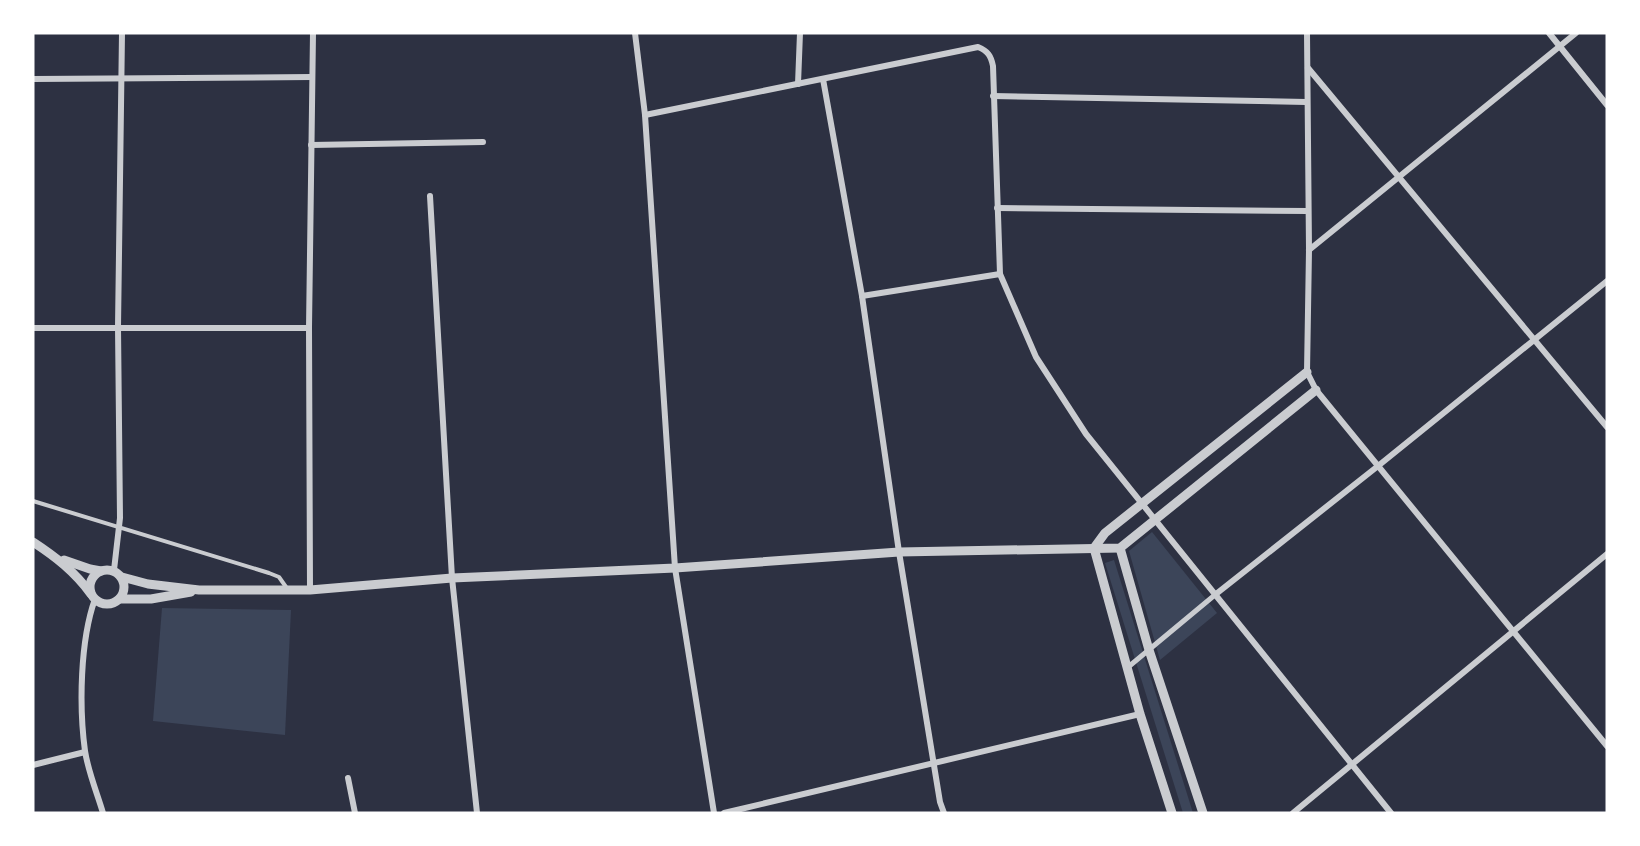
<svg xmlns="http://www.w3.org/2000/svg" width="1640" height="846" viewBox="0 0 1640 846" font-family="Arial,sans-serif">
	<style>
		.green { fill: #3c4559 }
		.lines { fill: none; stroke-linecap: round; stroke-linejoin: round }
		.service { stroke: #caccd0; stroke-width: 4 }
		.pedestrian { stroke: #caccd0; stroke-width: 5 }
		.minor { stroke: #caccd0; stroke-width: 6 }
		.tertiary { stroke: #caccd0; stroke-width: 9 }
	</style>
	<rect width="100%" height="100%" fill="#2d3142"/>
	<!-- green -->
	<g class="green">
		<polygon points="1152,532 1217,613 1160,660 1129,551"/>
		<polygon points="1114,560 1193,813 1183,813 1105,563"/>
		<polygon points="162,608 291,610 285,735 153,721"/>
	</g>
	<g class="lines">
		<!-- service -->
		<polyline class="service" points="33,501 269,573 279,577 286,587"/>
		<!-- pedestrian -->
		<polyline class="pedestrian" points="1127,668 1216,594"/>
		<!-- minor -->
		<g class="minor">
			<polyline points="635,33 645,115 675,568 714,813"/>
			<polyline points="1307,33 1309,250 1307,372 1316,390 1607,746"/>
			<polyline points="1549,33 1607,105"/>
			<polyline points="1308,68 1607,427"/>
			<polyline points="33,79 312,77"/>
			<polyline points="823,79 862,296 899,552 940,802 944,813"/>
			<polyline points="798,84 800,33"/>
			<polyline points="993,96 1306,102"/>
			<path d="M645 115 978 47C988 51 991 56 993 66L1000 274 1036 357 1086 434 1391 813"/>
			<polyline points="311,145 483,142"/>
			<polyline points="430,196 452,578 477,813"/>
			<polyline points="997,208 1308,211"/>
			<polyline points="1309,250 1576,33"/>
			<polyline points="862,296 1000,274"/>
			<polyline points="33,328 309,328"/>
			<polyline points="114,570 120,518 118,327 122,33"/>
			<polyline points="310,590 309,328 313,33"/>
			<polyline points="1216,594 1378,466 1607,281"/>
			<path d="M95 599C80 641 79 707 85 751 88 771 97 793 103 813"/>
			<polyline points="33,765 85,752"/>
			<polyline points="348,778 355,813"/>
			<polyline points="724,813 1140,714"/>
			<polyline points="1293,813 1607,554"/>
		</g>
		<!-- tertiary -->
		<g class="tertiary">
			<path d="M33 542C56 557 75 572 91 594"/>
			<polyline points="1094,548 1105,533 1307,372"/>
			<polyline points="1094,548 1140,714 1172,813"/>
			<polyline points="1120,548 1149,650 1203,813"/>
			<polyline points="64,560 90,569 101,571"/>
			<circle cx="107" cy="587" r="17"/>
			<polyline points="122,577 148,584 199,590 310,590 452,578 675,568 899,552 1120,548 1316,390"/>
			<polyline points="120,599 151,599 191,592"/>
		</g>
	</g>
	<!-- border -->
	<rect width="1640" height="846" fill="none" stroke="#ffffff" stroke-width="69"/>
</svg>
